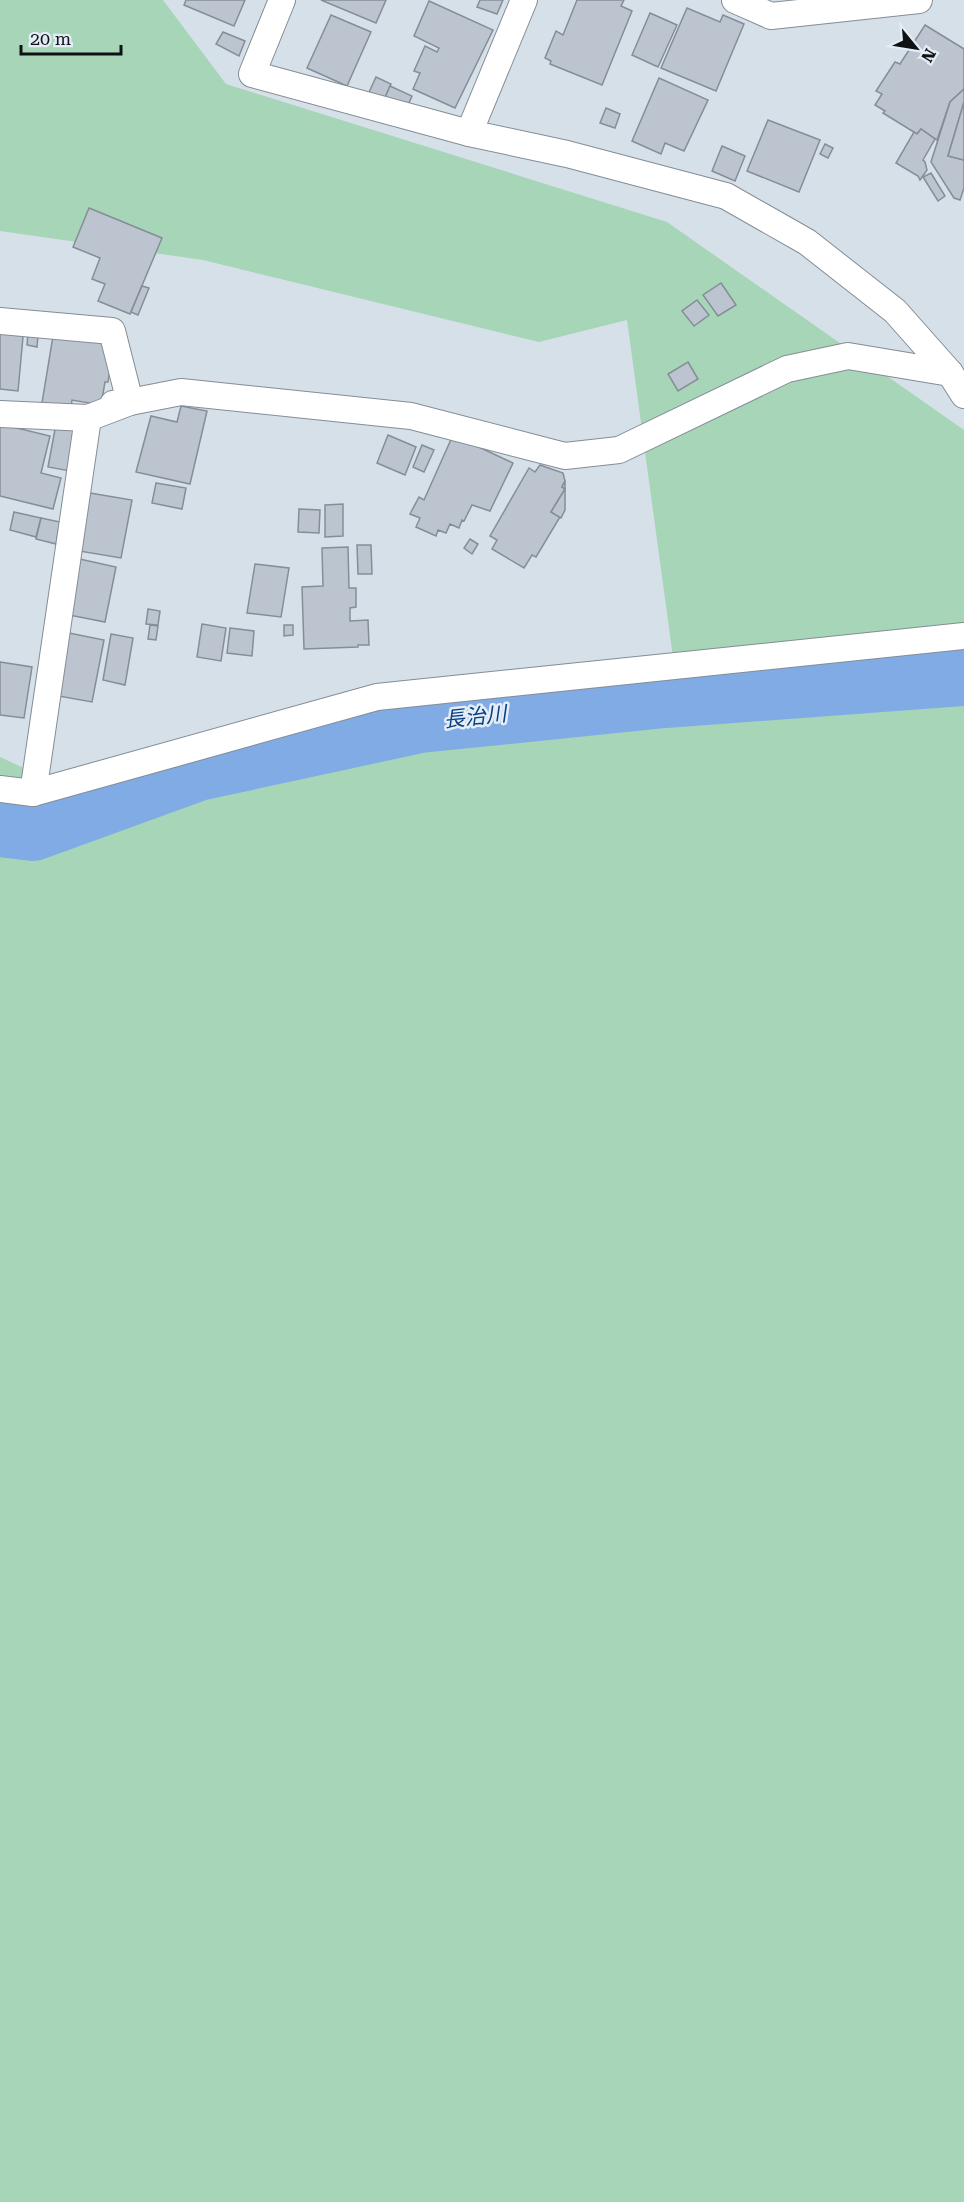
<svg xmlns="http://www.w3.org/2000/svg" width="964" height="2202" viewBox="0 0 964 2202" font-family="'Roboto Serif','Noto Sans JP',serif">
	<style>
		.green { fill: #a7d5b8 }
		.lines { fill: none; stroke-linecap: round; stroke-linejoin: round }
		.river { stroke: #81abe5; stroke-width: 60 }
		.building { fill: #bcc5cf; stroke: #858e97; stroke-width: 1.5 }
		.street-casing { stroke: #848d96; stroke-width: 28 }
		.street { stroke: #fff; stroke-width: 26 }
		.labels { text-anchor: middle; stroke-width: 5; stroke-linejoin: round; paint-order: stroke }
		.water-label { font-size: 21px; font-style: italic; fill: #054183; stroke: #e4edf7 }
	</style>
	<rect width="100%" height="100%" fill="#d6e0e9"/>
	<!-- green -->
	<polygon class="green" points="0,0 163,0 226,84 667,222 964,430 964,2202 0,2202 0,757 82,795 193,793 675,672 627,320 539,342 203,260 0,231"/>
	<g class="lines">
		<!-- river -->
		<polyline class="river" points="0,827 33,831 198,771 420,723 665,698 964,676"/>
	</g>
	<!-- building -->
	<g class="building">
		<polygon points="186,0 245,0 234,26 184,5"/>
		<polygon points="321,0 386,0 376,23"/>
		<polygon points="480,0 503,0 497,14 477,7"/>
		<polygon points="577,0 624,0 621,6 632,11 602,85 550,64 551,61 545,58 556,31 563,35"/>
		<polygon points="429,1 493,30 455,108 413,89 420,73 414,71 425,46 437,52 439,48 414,36"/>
		<polygon points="687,8 720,22 723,15 744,24 716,91 661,68"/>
		<polygon points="650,13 677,25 658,67 632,55"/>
		<polygon points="331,15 371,32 347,86 307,68"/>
		<polygon points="925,25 964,49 964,89 950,102 937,140 921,129 917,134 883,113 885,111 875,105 882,94 876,91 895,62 900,64"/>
		<polygon points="223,32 245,41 239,56 216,44"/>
		<polygon points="376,77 391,84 381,107 365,101"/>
		<polygon points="659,78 708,100 684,151 665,143 661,154 632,141"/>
		<polygon points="390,86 412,96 403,116 381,107"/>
		<polygon points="964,89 964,102 948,156 964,160 964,188 960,200 954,198 931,162 950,102"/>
		<polygon points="964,102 964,160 948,156"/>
		<polygon points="606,108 620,114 615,128 600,123"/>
		<polygon points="768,120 820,140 799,192 747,171"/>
		<polygon points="921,129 935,139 923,160 925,162 927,170 920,180 918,176 896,163 914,132 917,134"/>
		<polygon points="825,144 833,148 828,158 820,154"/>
		<polygon points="722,146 745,156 735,181 712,171"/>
		<polygon points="931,173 945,196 938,201 923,177"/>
		<polygon points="89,208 162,238 130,314 98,301 105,284 92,279 100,258 73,247"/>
		<polygon points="721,283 736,305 718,316 703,295"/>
		<polygon points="142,286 149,288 138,315 131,312"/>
		<polygon points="697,300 709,315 694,326 682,311"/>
		<polygon points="29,321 39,323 37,347 27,345"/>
		<polygon points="0,324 24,326 18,391 0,389"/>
		<polygon points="55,324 114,343 108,382 105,382 101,405 72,400 71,408 42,403"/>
		<polygon points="688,362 698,379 678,391 668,374"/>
		<polygon points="181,406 207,411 190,484 136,472 151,416 177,422"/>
		<polygon points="0,424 50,436 41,473 61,478 53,509 0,496"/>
		<polygon points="56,424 78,429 70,471 48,467"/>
		<polygon points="388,435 416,447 405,475 377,463"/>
		<polygon points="453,435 513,463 490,511 472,505 464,521 462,520 459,528 450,524 446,533 438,530 436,536 416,527 420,518 410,514 419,497 424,500"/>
		<polygon points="422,445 434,450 424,472 413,467"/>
		<polygon points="540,465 563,473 565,481 562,487 565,489 551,512 560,517 536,557 532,555 524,568 492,549 497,540 490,536 529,468 535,472"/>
		<polygon points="565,481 565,510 561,518 551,512 565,489 562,487"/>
		<polygon points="156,483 186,488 182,509 152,503"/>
		<polygon points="90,493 132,500 121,558 79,551"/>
		<polygon points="343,504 343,536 325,537 325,505"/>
		<polygon points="299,509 320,510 319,533 298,532"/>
		<polygon points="14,512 41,518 36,537 10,530"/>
		<polygon points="41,518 60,522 56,544 36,539"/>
		<polygon points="470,539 478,544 472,554 464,548"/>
		<polygon points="357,545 371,545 372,574 358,574"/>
		<polygon points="348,547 349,588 356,588 356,607 350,608 350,621 368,620 369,645 358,645 358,647 304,649 302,587 323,586 322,548"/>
		<polygon points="75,558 116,567 105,622 64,614"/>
		<polygon points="255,564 289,568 281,617 247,613"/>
		<polygon points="148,609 160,611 158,625 146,624"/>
		<polygon points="202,624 226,628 221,661 197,657"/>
		<polygon points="150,625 158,626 156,640 148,639"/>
		<polygon points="284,625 293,625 293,635 284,636"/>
		<polygon points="230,628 254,631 252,656 227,653"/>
		<polygon points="59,631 104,640 92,702 47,694"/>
		<polygon points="111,634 133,638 125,685 103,680"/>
		<polygon points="0,662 32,667 24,718 0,715"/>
	</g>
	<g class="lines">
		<!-- street casing -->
		<g class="street-casing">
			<g id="street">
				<polyline points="282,0 252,74 469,133 567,154 726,196 807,242 895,311 950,373 964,395"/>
				<polyline points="735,0 771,16 919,0"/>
				<polyline points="469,133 524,0"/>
				<polyline points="0,321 112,331 130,402 113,404"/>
				<polyline points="0,414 88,418 130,402 181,392 411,416 565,456 619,450 787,369 848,356 950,373"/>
				<polyline points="0,789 33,793 377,697 964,636"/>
				<polyline points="33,793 88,418"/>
			</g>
		</g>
		<!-- street -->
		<use href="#street" class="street"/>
	</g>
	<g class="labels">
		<!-- water labels -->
		<g class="water-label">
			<text transform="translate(475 717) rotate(-6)" y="7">長治川</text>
		</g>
	</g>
	<!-- north arrow -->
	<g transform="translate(916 48) rotate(120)" stroke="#e4edf7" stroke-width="4.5" paint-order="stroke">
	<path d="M0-4.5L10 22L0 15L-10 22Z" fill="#0f1215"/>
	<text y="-9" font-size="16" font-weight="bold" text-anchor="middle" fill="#0f1215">N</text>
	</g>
	<!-- scale -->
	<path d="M21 45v9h100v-9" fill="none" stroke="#0f1215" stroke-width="3"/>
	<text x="30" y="45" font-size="18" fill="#0f1215" stroke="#e4edf7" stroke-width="4.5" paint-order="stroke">20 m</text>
</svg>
